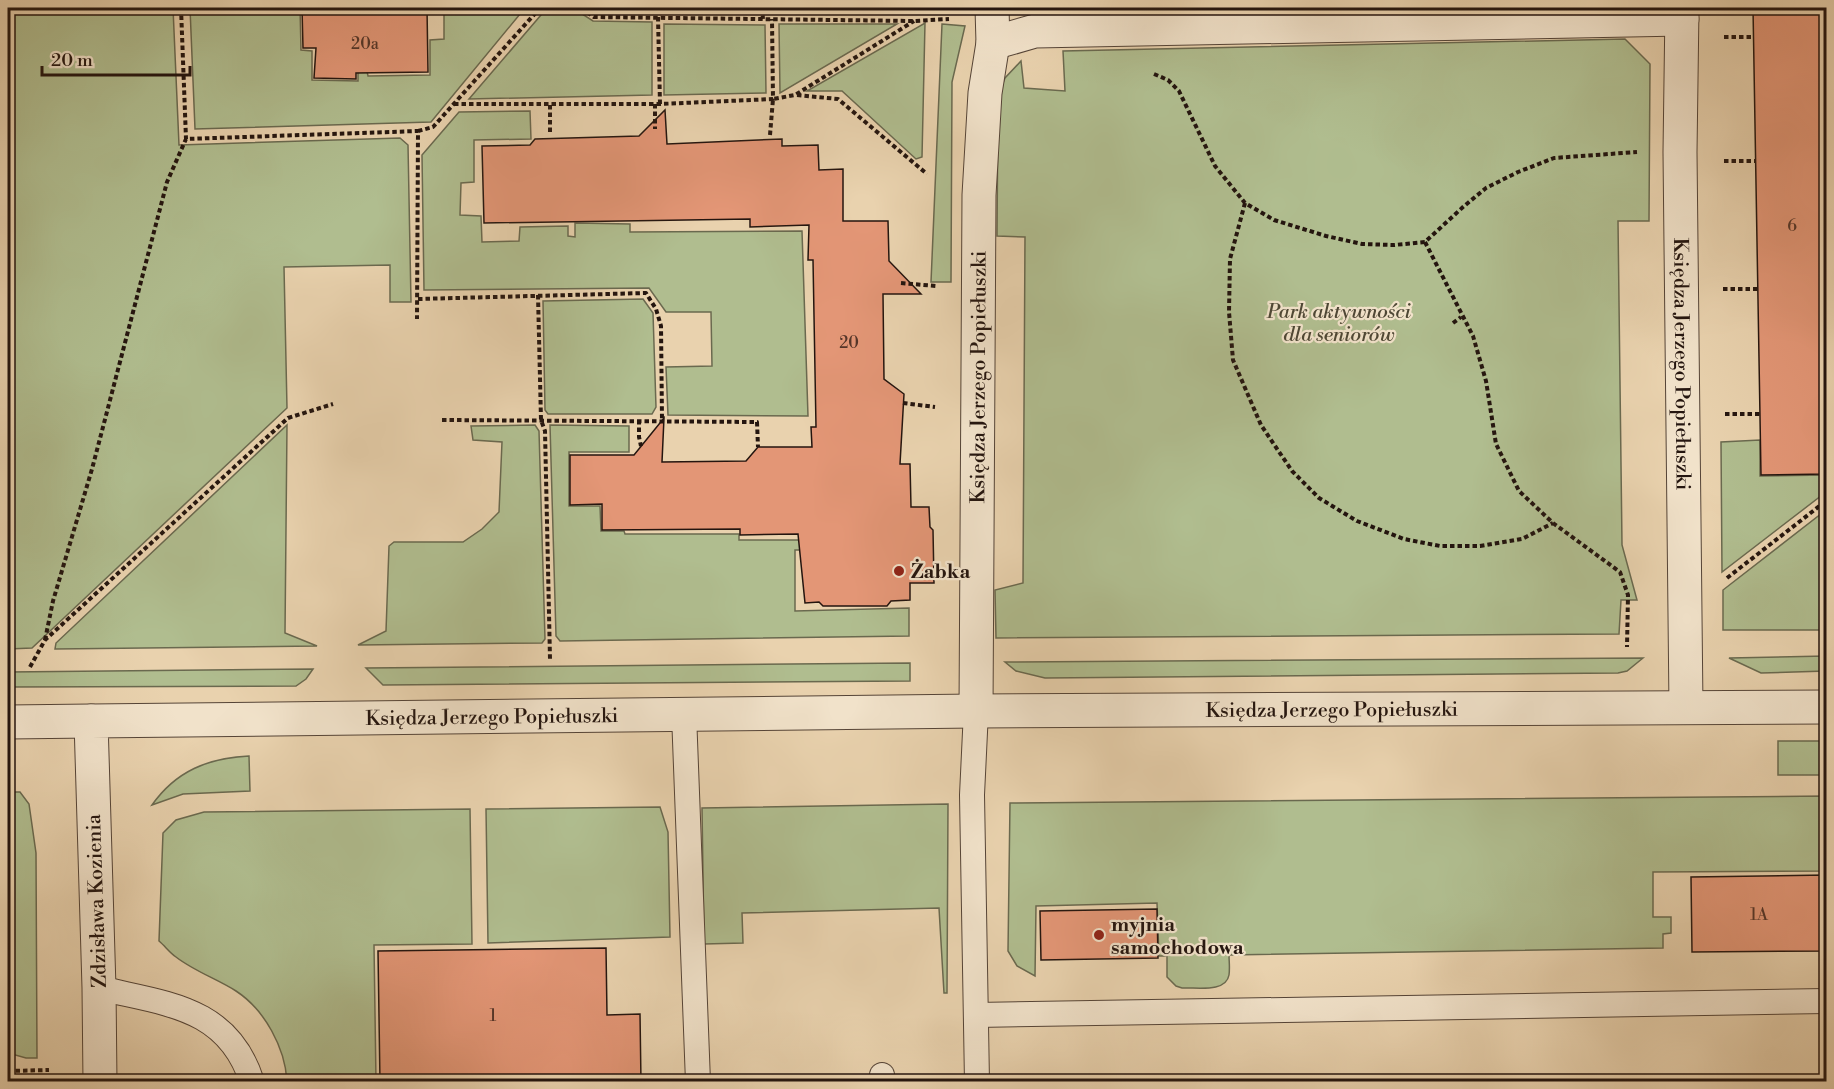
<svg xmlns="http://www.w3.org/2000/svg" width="1834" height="1089" viewBox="0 0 1834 1089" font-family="'Libre Bodoni',serif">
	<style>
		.green { fill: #b0bd8f; stroke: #6a694f; stroke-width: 1.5 }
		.building { fill: #e39676; stroke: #24150f; stroke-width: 1.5 }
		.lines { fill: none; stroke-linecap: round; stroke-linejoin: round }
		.service-casing { stroke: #554437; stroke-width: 26 }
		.minor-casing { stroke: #554437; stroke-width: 35 }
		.tertiary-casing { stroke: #554437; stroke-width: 35 }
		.path { stroke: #24150f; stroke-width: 4; stroke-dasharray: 4.5 3; stroke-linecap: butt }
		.service { stroke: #f1e2ca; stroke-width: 24 }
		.minor { stroke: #f1e2ca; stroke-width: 33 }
		.tertiary { stroke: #f1e2ca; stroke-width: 33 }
		.poi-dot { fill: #8f2418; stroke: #f1e2ca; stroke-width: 2 }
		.labels { text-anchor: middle; stroke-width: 4.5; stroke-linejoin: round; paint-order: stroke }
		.number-label { font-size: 16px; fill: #543529 }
		.park-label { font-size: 20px; font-style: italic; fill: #4e4735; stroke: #f1e2ca }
		.street-label { font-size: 20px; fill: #24150f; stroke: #f1e2ca }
		.poi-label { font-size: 20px; font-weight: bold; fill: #24150f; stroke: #f1e2ca; text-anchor: start }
	</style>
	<rect width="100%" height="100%" fill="#e9d2ae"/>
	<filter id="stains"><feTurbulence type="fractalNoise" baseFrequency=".00333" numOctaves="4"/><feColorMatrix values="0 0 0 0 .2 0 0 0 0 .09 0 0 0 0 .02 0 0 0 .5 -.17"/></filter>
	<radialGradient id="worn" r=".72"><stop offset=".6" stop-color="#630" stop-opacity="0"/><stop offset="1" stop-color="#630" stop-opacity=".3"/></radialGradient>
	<!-- green -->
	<g class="green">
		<polygon points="8,8 173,8 179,145 400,138 408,145 411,302 390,302 390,265 284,267 287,408 32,648 8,649"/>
		<polygon points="190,8 300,8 301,50 312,51 312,80 358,81 358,71 367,71 368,76 430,75 430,40 444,39 444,8 525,8 431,122 195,129"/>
		<polygon points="547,8 573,8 593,21 652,22 652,95 469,99"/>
		<polygon points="596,8 755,8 755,12 601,11"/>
		<polygon points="768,8 968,8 967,14 772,12"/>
		<polygon points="925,23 922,157 916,159 842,91 807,91"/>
		<polygon points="664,24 765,25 766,93 664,95"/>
		<polygon points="779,24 897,24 780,93"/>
		<polygon points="942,24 965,26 952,82 951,282 931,282"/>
		<polygon points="1625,39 1650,64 1649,221 1618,221 1622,545 1637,600 1621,600 1619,634 996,638 995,590 1023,583 1025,237 997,236 998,96 1005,78 1021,61 1024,88 1065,91 1063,51"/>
		<polygon points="530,111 531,139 474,140 474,182 461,183 460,215 481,216 482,242 519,241 520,227 568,226 568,236 575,237 575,223 630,224 630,232 802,231 808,416 668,415 666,367 712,366 711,312 666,312 649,288 424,290 422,155 459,112"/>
		<polygon points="643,299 653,313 656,407 652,414 548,414 545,410 543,301"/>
		<polygon points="287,425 285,633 317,646 55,649 56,643"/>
		<polygon points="535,425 539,431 545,639 542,643 358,645 386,631 389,546 394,542 463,542 482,529 499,512 502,442 473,440 471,426"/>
		<polygon points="550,425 629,426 629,452 569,452 569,506 600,506 601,531 624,531 625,534 739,534 739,540 809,540 809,550 795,550 795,611 909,608 909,636 560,641 556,636"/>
		<polygon points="1760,440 1760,476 1826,475 1826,492 1722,572 1721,442"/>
		<polygon points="1826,510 1826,630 1723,630 1723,590"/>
		<polygon points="1826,656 1826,671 1761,673 1729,658"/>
		<polygon points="1643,658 1627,671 1618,673 1045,678 1016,671 1005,662"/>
		<polygon points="910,663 910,681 383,685 366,668"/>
		<polygon points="313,669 306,679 296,686 8,687 8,672"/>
		<rect x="1778" y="741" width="48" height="34"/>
		<path d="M249 756 250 791 183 794 152 805C176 771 208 758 249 756Z"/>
		<polygon points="8,792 20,792 29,804 36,853 37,1058 26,1058 8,1053"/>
		<path d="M1826 796V871L1653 872V917H1671V933L1663 934V948L1229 955C1229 961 1230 968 1229 975 1226 993 1196 987 1182 988L1176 986 1167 977V956H1159L1157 903 1036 906 1035 976 1017 966 1008 951 1010 803Z"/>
		<polygon points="948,804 947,993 944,993 939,908 742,913 743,943 704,944 702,808"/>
		<polygon points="660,807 668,832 670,937 488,943 486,809"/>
		<path d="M470 809 472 944 374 945 376 1081H287C285 1048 265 1010 236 991 217 979 194 971 176 957 170 953 165 946 159 941L163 833 176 820 204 812Z"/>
	</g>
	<!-- building -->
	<g class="building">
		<polygon points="302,8 427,8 428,72 356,73 356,79 314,78 316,48 303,48"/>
		<polygon points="1753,8 1827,8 1827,474 1761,475"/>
		<polygon points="665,110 667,144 782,139 782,146 818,145 819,170 843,169 843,221 888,221 889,261 921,294 883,294 884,379 904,394 900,464 910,464 911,507 929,507 930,527 933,530 934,583 910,583 910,600 891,601 887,606 823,606 819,602 805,603 798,534 740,535 740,529 602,530 602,504 570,505 570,455 634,455 664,418 662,462 746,461 758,447 812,447 811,427 816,427 813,260 808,260 809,225 750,227 750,219 484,223 482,146 530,145 535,139 639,136"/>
		<polygon points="1827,875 1827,951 1692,952 1691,877"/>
		<polygon points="1157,909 1158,958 1041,960 1040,911"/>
		<polygon points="606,948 607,1015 640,1014 641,1082 380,1082 378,951"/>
	</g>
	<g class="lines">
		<!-- service casing -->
		<g class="service-casing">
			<g id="service">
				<polyline points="976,711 972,795 977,1082"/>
				<polyline points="684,714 698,1082"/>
				<path d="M99 988C165 1004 228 1006 252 1082"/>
				<polyline points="976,1015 1826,1001"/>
				<polyline points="882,1075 882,1082"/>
			</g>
		</g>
		<!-- minor casing -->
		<g class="minor-casing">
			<g id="minor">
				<path id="s1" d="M1682 8 1680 152 1686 707"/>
				<polyline points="993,43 1035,31 1682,19"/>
				<path id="s2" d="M976 711 979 195 985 93 993 43 992 8"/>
				<polyline points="8,722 91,721"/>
			</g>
		</g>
		<!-- tertiary casing -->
		<g class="tertiary-casing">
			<g id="tertiary">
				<path id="s3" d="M100 1082 99 988 91 721 976 711 1826 707"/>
			</g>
		</g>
		<!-- path -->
		<g class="path">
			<polyline points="181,8 186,139 418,131 417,319"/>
			<polyline points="581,8 594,17 914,21 949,19"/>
			<polyline points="762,8 763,19"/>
			<polyline points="658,17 660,104"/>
			<polyline points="1724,37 1754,37"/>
			<polyline points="1154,74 1168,80 1179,91 1215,166 1245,203 1274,220 1326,236 1362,244 1394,245 1425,242 1463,207 1486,188 1518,172 1554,158 1637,152"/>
			<polyline points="797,95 838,99 927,174"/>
			<polyline points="454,104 660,104 773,99 772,19"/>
			<polyline points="655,104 655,129"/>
			<polyline points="550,105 550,133"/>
			<polyline points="418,131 433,127 540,8"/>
			<polyline points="770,135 773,99 795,95 914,21"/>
			<polyline points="1724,161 1756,161"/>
			<polyline points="1245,203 1230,259 1229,312 1233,360 1261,425 1292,471 1319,498 1357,521 1404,539 1440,546 1480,546 1522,539 1553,523"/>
			<polyline points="1425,242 1473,336 1486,381 1496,444 1519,491 1553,523 1620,572 1628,595 1627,647"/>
			<polyline points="901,283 936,286"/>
			<polyline points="1723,289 1758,289"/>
			<polyline points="538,295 541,420 545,431 550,659"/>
			<polyline points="418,299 646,293 656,309 661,326 662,420"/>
			<polyline points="1453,323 1461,317"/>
			<polyline points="903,403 935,407"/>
			<polyline points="1725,414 1760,414"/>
			<polyline points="442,420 757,422 758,447"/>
			<polyline points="639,420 639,437 641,446"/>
			<polyline points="1727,578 1826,501"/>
			<polyline points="45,640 53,601 92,469 167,182 186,139"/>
			<polyline points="30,667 45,640 288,418 333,404"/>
			<polyline points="8,1071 49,1070"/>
		</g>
		<!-- service -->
		<use href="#service" class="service"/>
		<!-- minor -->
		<use href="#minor" class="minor"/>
		<!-- tertiary -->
		<use href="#tertiary" class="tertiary"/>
	</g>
	<!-- markers -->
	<g class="poi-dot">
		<circle cx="899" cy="571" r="6"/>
		<circle cx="1099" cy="935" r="6"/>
	</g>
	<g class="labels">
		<!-- number labels -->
		<g class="number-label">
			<text x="365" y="49">20a</text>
			<text x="1792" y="231">6</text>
			<text x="849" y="348">20</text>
			<text x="1759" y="920">1A</text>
			<text x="493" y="1021">1</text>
		</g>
		<!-- park labels -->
		<g class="park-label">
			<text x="1339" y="318">Park aktywności<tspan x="1339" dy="23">dla seniorów</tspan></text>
		</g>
		<!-- street labels -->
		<g class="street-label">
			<text dy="7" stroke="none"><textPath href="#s1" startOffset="356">Księdza Jerzego Popiełuszki</textPath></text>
			<text dy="7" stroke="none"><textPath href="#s2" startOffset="334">Księdza Jerzego Popiełuszki</textPath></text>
			<text dy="7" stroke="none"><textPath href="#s3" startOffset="1602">Księdza Jerzego Popiełuszki</textPath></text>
			<text dy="7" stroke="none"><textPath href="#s3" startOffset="762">Księdza Jerzego Popiełuszki</textPath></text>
			<text transform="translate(96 901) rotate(-92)" y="7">Zdzisława Kozienia</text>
		</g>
		<!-- poi labels -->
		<g class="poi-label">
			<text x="911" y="578">Żabka</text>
			<text x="1111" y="931">myjnia<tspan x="1111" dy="23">samochodowa</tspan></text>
		</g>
	</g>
	<!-- margin -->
	<rect width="1834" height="1089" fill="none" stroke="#e9d2ae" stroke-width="30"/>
	<rect x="9" y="9" width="1816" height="1071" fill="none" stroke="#24150f" stroke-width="3"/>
	<rect x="15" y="15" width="1804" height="1059" fill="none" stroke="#24150f" stroke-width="1.5"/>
	<!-- scale -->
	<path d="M42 66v9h148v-9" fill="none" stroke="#24150f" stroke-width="3"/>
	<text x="51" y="66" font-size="18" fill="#24150f" stroke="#f1e2ca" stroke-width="4.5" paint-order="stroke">20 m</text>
	<rect width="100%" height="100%" filter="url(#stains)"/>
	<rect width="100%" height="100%" fill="url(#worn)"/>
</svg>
